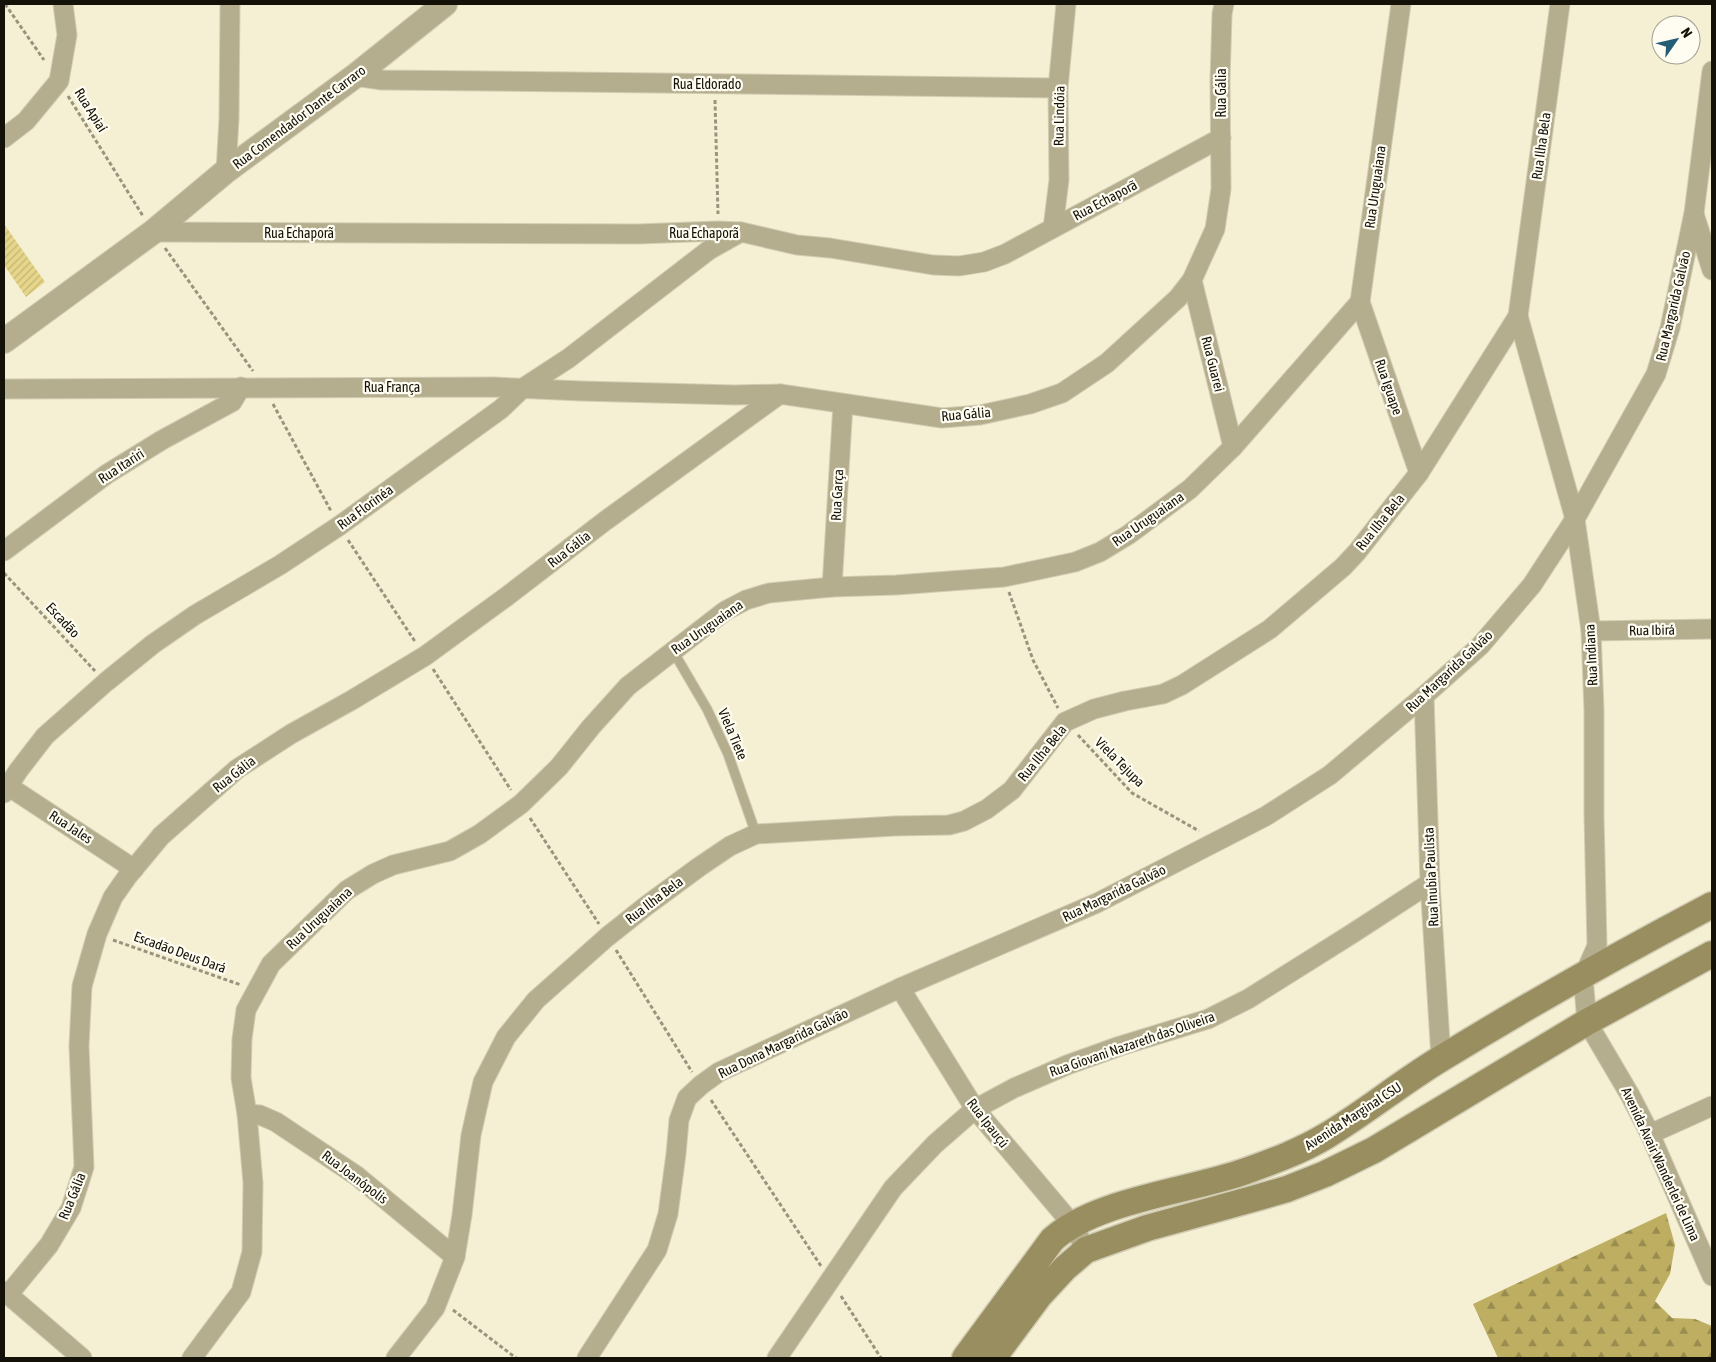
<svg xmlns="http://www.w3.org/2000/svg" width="1716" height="1362" viewBox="0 0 1716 1362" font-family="'Asap Condensed',sans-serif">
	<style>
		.forest { fill: url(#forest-firs) }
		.building { fill: url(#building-hatch) }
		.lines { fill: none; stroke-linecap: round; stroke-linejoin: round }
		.service-casing { stroke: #d1ccb3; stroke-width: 11 }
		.minor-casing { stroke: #d1ccb3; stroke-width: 21 }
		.tertiary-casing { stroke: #d1ccb3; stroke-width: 26 }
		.secondary-casing { stroke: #d1ccb3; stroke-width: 29 }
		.path { stroke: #98947f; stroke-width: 3; stroke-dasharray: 4 2.5; stroke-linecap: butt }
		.service { stroke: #b4ae8e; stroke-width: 9 }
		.minor { stroke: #b4ae8e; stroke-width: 19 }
		.tertiary { stroke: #b4ae8e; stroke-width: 24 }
		.secondary { stroke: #988e5f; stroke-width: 26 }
		.labels { text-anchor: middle; stroke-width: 4.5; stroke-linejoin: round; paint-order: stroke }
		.street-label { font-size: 14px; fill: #141208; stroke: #fffcf1 }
	</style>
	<defs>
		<pattern id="forest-firs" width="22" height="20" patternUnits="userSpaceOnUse" patternTransform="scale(1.25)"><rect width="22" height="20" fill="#bdae62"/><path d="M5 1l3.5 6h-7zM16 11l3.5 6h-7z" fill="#988c4f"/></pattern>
		<pattern id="building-hatch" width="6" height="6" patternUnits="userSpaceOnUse" patternTransform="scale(1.25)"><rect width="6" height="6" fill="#e6d68a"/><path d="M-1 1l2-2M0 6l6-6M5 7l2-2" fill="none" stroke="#c4b776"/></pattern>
	</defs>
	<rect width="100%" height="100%" fill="#f5f0d3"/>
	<!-- forest -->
	<polygon class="forest" points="1666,1213 1675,1245 1670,1274 1655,1301 1672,1318 1695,1319 1712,1326 1712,1358 1498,1358 1473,1304"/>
	<!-- building -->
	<polygon class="building" points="4,224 45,282 26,297 4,265"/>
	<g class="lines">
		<!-- service casing -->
		<g class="service-casing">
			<polyline id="service" points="673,651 707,709 728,754 756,834"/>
		</g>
		<!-- minor casing -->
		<g class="minor-casing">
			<g id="minor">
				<path d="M355 76 382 80C607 83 833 84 1058 88"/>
				<polyline points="4,138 26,121 59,81 67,35 63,4"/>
				<polyline points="226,171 229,119 230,4"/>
				<polyline points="1694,214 1712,270"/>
				<polyline points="1053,228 1059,180 1058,88 1066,4"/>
				<polyline points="153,232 638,234 718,231 741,232 797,245 830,248 933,265 959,266 984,262 1005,254 1221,138"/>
				<polyline points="1192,280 1233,447"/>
				<polyline points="1360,302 1419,473"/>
				<polyline points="1518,316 1575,519 1591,631 1594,711 1594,816 1597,946 1583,977 1587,1022 1630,1095 1650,1134 1712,1276"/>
				<polyline points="4,389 494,387 581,391 735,395 780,394 942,418 980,415 1030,404 1062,393 1107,363 1178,298 1192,280 1215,229 1221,189 1220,80 1222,14 1224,4"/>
				<polyline points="4,551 107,474 162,440 232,402 241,387"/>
				<polyline points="832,587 843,404"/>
				<polyline points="1591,631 1712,629"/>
				<polyline points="1424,696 1430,883 1441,1058"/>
				<polyline points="8,786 134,869"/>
				<polyline points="4,793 18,771 45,736 106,682 153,644 195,615 280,565 339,526 501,409 523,388 569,358 709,250 741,232"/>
				<polyline points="900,988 975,1109 1072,1224 1086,1250"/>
				<polyline points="247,1114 260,1115 276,1122 357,1176 455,1257"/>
				<polyline points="1650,1134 1712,1106"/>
				<polyline points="4,1291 82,1358"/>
				<polyline points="8,1295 49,1245 71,1208 84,1167 79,1046 82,986 97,934 113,897 127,877 161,836 237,769 291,734 352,700 425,656 506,597 605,521 780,394"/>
				<polyline points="192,1358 241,1292 252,1252 253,1183 247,1114 241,1078 242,1039 246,1010 271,964 347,890 373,874 393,865 450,851 480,834 521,804 559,767 591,727 628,686 725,611 746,600 769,593 832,587 896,585 1004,577 1075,562 1100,552 1128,535 1190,489 1233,447 1360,302 1401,4"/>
				<polyline points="396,1358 435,1308 455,1257 462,1215 471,1135 483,1082 506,1037 536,1000 607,937 646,906 699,867 730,846 756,834 895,826 949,825 964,821 987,809 1012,790 1065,722 1094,709 1125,701 1163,694 1182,685 1270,629 1343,567 1357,552 1419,473 1518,316 1560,4"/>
				<polyline points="587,1358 657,1250 668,1214 676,1154 679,1120 687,1098 701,1085 719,1072 818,1026 900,988 1097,903 1266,816 1330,775 1424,696 1480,646 1532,585 1575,519 1656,374 1670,328 1694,213 1712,71"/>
				<polyline points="777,1358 893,1188 935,1144 975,1109 1014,1088 1067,1065 1120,1046 1208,1019 1248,999 1350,935 1430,883"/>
			</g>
		</g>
		<!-- tertiary casing -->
		<g class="tertiary-casing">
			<polyline id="tertiary" points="4,341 153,232 226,171 355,76 445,4"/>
		</g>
		<!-- secondary casing -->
		<g class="secondary-casing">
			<g id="secondary">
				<path d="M965 1358 1052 1240C1094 1200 1191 1191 1246 1171 1274 1161 1301 1151 1326 1136 1366 1112 1402 1082 1442 1058 1530 1004 1621 953 1712 905"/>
				<polyline points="993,1358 1039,1296 1065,1268 1086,1250 1147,1228 1256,1198 1287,1189 1325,1174 1374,1150 1587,1022 1712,954"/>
			</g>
		</g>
		<!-- path -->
		<g class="path">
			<polyline points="5,4 44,60"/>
			<polyline points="68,96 143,216"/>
			<polyline points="715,100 718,214"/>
			<polyline points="165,248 253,371"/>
			<polyline points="273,404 331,511"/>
			<polyline points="348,540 416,643"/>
			<polyline points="4,573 95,671"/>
			<polyline points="1009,592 1033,660 1058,708"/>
			<polyline points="433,669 511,790"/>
			<polyline points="1078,735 1132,793 1199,831"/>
			<polyline points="530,818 599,924"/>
			<polyline points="113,940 241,985"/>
			<polyline points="616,950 692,1072"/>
			<polyline points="711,1100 821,1266"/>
			<polyline points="841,1296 881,1358"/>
			<polyline points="453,1310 516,1358"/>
		</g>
		<!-- service -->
		<use href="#service" class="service"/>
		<!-- minor -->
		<use href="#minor" class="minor"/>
		<!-- tertiary -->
		<use href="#tertiary" class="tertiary"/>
		<!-- secondary -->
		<use href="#secondary" class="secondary"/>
	</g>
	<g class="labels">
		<!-- street labels -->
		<g class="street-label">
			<text x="707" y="89">Rua Eldorado</text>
			<text transform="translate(1221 93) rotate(-90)" y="5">Rua Gália</text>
			<text transform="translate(91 110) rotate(58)" y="5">Rua Apiaí</text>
			<text transform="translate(1059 116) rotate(-89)" y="5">Rua Lindóia</text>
			<text transform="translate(299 117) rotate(-37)" y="5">Rua Comendador Dante Carraro</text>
			<text transform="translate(1541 146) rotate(-82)" y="5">Rua Ilha Bela</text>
			<text transform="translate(1375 187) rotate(-82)" y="5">Rua Uruguaiana</text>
			<text transform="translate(1105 200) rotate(-28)" y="5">Rua Echaporã</text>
			<text x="299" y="238">Rua Echaporã</text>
			<text x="704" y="238">Rua Echaporã</text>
			<text transform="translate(1673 306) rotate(-77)" y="5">Rua Margarida Galvão</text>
			<text transform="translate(1213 364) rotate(76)" y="5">Rua Guarei</text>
			<text x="392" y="392">Rua França</text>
			<text transform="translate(1389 387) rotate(71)" y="5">Rua Iguape</text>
			<text transform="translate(966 414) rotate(-5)" y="5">Rua Gália</text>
			<text transform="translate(121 466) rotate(-33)" y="5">Rua Itariri</text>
			<text transform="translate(837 495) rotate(-87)" y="5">Rua Garça</text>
			<text transform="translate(365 507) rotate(-36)" y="5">Rua Florinéa</text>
			<text transform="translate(1148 519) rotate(-35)" y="5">Rua Uruguaiana</text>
			<text transform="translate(1380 522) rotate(-51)" y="5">Rua Ilha Bela</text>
			<text transform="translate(569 549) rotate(-38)" y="5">Rua Gália</text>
			<text transform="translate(63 620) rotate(47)" y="5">Escadão</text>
			<text transform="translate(707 627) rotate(-35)" y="5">Rua Uruguaiana</text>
			<text transform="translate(1652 630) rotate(-1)" y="5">Rua Ibirá</text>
			<text transform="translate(1591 655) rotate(-93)" y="5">Rua Indiana</text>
			<text transform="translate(1449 671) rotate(-43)" y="5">Rua Margarida Galvão</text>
			<text transform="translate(733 734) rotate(67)" y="5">Viela Tiete</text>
			<text transform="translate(1042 753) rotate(-51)" y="5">Rua Ilha Bela</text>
			<text transform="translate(1120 762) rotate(45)" y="5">Viela Tejupa</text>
			<text transform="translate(234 774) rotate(-38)" y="5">Rua Gália</text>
			<text transform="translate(71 827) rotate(33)" y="5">Rua Jales</text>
			<text transform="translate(1431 877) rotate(-93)" y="5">Rua Inubia Paulista</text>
			<text transform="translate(1114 893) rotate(-26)" y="5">Rua Margarida Galvão</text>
			<text transform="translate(654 900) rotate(-37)" y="5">Rua Ilha Bela</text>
			<text transform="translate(319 918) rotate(-43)" y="5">Rua Uruguaiana</text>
			<text transform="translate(180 952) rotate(20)" y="5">Escadão Deus Dará</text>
			<text transform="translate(783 1043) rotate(-26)" y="5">Rua Dona Margarida Galvão</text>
			<text transform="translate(1132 1044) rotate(-19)" y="5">Rua Giovani Nazareth das Oliveira</text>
			<text transform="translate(1353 1116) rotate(-33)" y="5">Avenida Marginal CSU</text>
			<text transform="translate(988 1123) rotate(52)" y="5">Rua Ipauçú</text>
			<text transform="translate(1661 1164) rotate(65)" y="5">Avenida Avair Wanderlei de Lima</text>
			<text transform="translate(355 1177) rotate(37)" y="5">Rua Joanópolis</text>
			<text transform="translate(72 1196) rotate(-68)" y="5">Rua Gália</text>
		</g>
	</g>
	<!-- border -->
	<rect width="1716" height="1362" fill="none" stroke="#141208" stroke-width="10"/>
	<!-- north arrow -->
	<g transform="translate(1676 40) rotate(56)"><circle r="24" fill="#fffcf1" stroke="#a19e94"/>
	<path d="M0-4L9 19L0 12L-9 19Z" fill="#245d76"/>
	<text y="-8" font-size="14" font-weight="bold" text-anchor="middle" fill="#141208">N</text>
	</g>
</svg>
